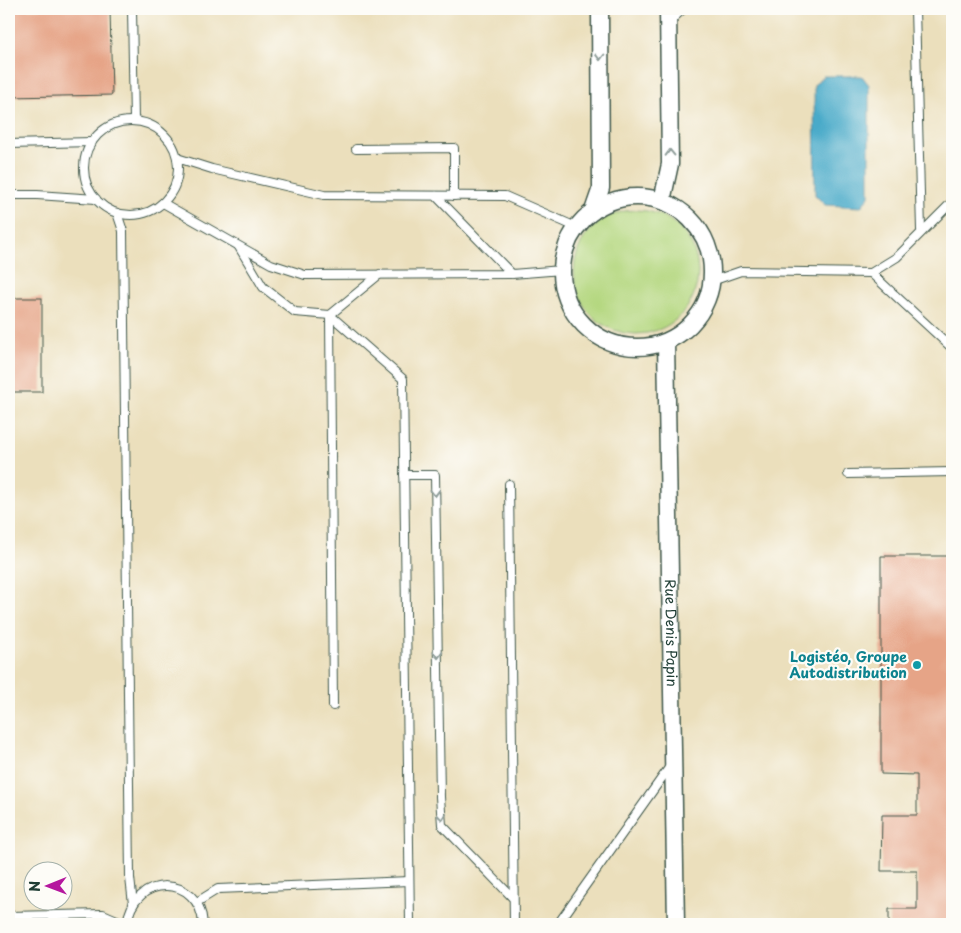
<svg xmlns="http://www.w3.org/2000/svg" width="961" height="933" viewBox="0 0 961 933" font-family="'Playpen Sans',sans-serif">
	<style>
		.green { fill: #b4d77f; stroke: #6a8a5a }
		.water { fill: #4aaac9; stroke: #34747e }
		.building { fill: #e6a487 }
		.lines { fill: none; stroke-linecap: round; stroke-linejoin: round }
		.lane-casing { stroke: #3e5548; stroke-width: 10 }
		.street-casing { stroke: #3e5548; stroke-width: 19 }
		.lane { stroke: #fff; stroke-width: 8 }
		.street { stroke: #fff; stroke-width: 16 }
		.oneway { stroke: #8f9e9a }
		.culture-dot { fill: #0f9aa8; stroke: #fdfcf7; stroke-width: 2 }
		.labels { text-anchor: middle; stroke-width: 4.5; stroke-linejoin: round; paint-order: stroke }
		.street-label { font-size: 14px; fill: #1f3d34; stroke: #fdfcf7 }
		.culture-label { font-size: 14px; font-weight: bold; fill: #0d838f; stroke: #fdfcf7; text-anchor: end }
	</style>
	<rect width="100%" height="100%" fill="#fdfcf7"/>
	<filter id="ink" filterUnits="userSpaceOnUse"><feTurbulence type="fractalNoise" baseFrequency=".02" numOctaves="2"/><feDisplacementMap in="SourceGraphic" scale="10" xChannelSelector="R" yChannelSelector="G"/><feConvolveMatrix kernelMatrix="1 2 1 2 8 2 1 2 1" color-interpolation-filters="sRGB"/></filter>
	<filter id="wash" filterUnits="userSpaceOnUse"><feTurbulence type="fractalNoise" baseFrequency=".0096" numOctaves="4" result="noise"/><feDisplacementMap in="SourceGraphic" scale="20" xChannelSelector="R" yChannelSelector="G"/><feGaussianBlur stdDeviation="1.12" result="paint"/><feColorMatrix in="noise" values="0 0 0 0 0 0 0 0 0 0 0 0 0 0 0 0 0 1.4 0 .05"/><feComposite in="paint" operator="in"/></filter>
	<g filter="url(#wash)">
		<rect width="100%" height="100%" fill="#ebdfbc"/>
		<!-- green -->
		<circle class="green" cx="636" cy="272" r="62"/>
		<!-- water -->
		<polygon class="water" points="823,76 862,76 869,85 869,196 861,207 825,205 815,195 814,85"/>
		<g id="blocks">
			<!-- building -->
			<g class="building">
				<polygon points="9,9 110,9 112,95 9,97"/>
				<rect x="9" y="298" width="33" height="94"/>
				<polygon points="881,556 952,556 952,924 889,924 889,909 917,909 917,871 881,871 882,815 917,815 917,775 881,774"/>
			</g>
		</g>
	</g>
	<g filter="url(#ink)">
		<use href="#blocks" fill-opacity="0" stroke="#3e5548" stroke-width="1"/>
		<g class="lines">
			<!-- lane casing -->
			<g class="lane-casing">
				<g id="lane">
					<polyline points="132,9 134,121"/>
					<polyline points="915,9 921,230"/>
					<polyline points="669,22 683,9"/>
					<circle cx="131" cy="168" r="47"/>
					<polyline points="9,144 92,142"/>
					<polyline points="356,149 454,148 454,196"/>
					<polyline points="177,158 212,169 324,195 505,196 576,227"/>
					<polyline points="9,195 37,195 96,199"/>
					<polyline points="436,196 512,274"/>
					<polyline points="163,203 271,264 305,275 512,274 562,270"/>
					<polyline points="117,213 123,231 130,878 133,904"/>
					<polyline points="239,247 263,287 295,312 330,315 403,379 410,924"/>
					<polyline points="871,273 897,257 952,202"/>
					<polyline points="712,281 741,271 871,273 952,348"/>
					<polyline points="330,315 333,706"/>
					<polyline points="330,315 380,274"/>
					<polyline points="848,474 952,472"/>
					<polyline points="404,475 435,475 440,797 442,825 513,898"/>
					<polyline points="509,484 514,924"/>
					<polyline points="197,902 218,889 409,881"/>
					<polyline points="9,916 103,914 126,924"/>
					<path d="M127 924C133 873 200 874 203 924"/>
					<polyline points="558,924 671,765"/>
				</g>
			</g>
			<!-- street casing -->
			<g class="street-casing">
				<g id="street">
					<circle cx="637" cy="272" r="75"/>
					<polyline points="662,201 670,164 668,9"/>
					<polyline points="593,211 601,188 600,9"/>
					<path id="s1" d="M666 342 676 924"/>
				</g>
			</g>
			<!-- lane -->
			<use href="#lane" class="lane"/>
			<!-- street -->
			<use href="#street" class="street"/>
		</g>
		<!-- one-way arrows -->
		<defs><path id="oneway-chevron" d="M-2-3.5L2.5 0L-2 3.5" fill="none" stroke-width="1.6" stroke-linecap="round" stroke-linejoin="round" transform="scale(1.25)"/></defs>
		<g class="oneway">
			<use href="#oneway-chevron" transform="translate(600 57) rotate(90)"/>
			<use href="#oneway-chevron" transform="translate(670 153) rotate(-91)"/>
			<use href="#oneway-chevron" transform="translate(435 493) rotate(89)"/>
			<use href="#oneway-chevron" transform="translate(438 655) rotate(89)"/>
			<use href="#oneway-chevron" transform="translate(442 817) rotate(83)"/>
		</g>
	</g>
	<!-- markers -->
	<circle class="culture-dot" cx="917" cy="665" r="5"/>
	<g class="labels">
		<!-- street labels -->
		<g class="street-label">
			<text dy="5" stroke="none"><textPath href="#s1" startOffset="291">Rue Denis Papin</textPath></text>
		</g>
		<!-- culture labels -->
		<g class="culture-label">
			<text x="907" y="662">Logistéo, Groupe<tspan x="907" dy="16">Autodistribution</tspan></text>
		</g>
	</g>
	<!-- margin -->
	<rect width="961" height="933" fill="none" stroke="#fdfcf7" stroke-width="30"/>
	<!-- north arrow -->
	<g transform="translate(48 886) rotate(269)"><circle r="24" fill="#fdfcf7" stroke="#a4b0a9"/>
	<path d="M0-4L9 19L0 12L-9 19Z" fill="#b5179e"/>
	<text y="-8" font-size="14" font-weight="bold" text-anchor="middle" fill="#1f3d34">N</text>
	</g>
</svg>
